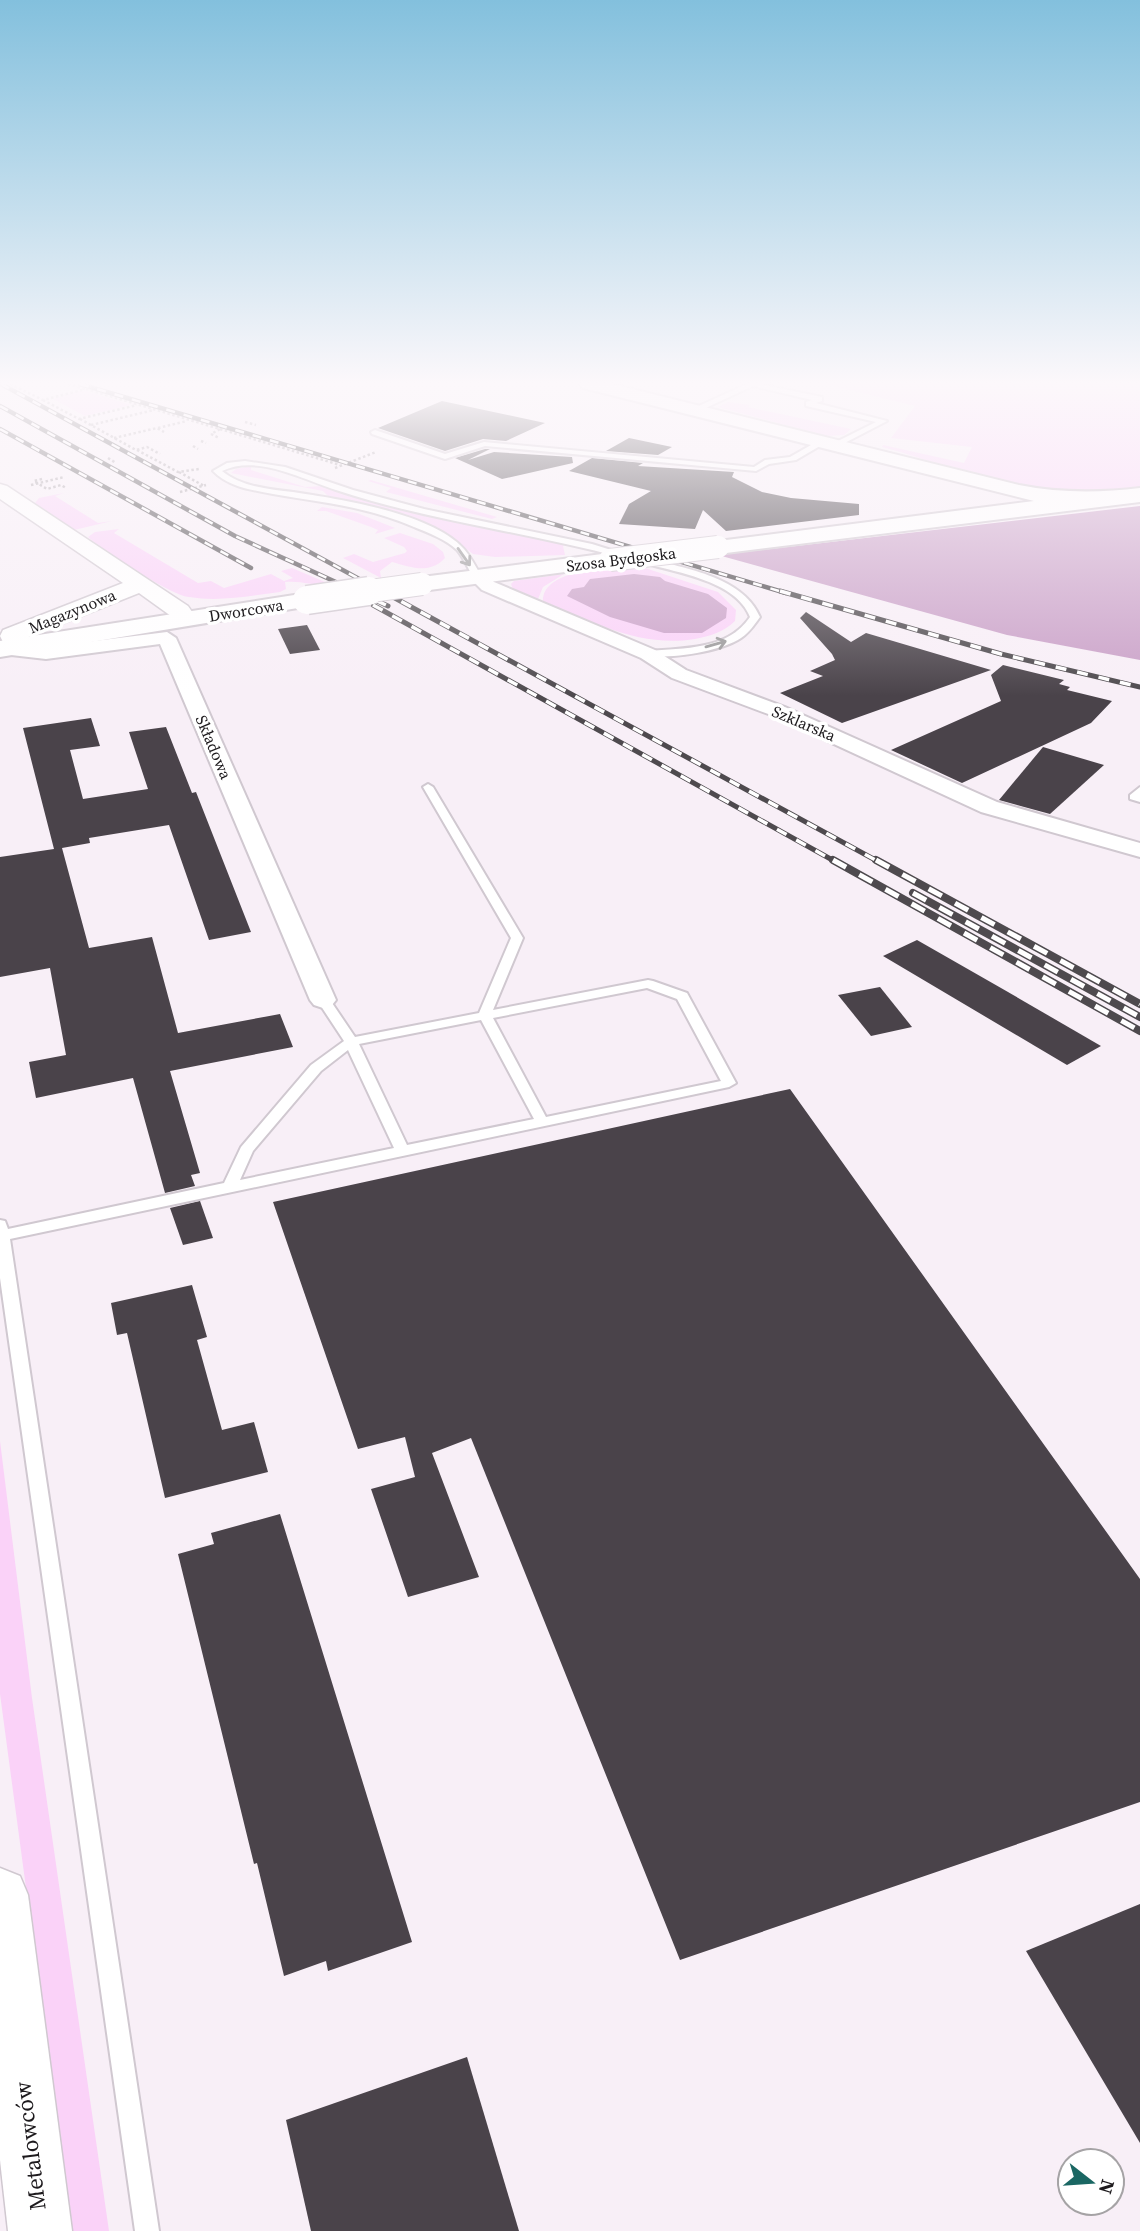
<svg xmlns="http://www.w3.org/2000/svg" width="1140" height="2231" viewBox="0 0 1140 2231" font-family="'Source Serif 4',serif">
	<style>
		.green { fill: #fad2f8 }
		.forest { fill: #caa1c8 }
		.building { fill: #4a434a }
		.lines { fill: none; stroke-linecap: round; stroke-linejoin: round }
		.service-casing { stroke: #d0c8d0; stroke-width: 4 }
		.minor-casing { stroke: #d0c8d0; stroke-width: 4 }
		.tertiary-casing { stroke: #d0c8d0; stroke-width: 3 }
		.secondary-casing { stroke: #d0c8d0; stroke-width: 4 }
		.path { stroke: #a8a1a7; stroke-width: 2.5; stroke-dasharray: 2.5 2.5; stroke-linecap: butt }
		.service { fill: #fff; fill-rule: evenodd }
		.minor { fill: #fff; fill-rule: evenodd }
		.tertiary { fill: #fff; fill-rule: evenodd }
		.secondary { fill: #fff; fill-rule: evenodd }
		.rail-far2-casing { stroke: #4e4a4e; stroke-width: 4.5 }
		.rail-far1-casing { stroke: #4e4a4e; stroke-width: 5 }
		.rail-casing { stroke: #4e4a4e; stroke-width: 8 }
		.rail-far2 { stroke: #fff; stroke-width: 2.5; stroke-dasharray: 9; stroke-linecap: butt }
		.rail-far1 { stroke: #fff; stroke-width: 3.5; stroke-dasharray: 11; stroke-linecap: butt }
		.rail { stroke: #fff; stroke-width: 5; stroke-dasharray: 15; stroke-linecap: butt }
		.secondary-bridge-far1-casing { stroke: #d0c8d0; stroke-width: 24; stroke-linecap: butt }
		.secondary-bridge-casing { stroke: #d0c8d0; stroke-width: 31; stroke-linecap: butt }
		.secondary-bridge-far1 { stroke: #fff; stroke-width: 22 }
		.secondary-bridge { stroke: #fff; stroke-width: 28 }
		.oneway { stroke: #999899 }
		.labels { text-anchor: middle; stroke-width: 7; stroke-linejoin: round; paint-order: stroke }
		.far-street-label { font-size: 16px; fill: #1d1a1d; stroke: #fff }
		.near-street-label { font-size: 23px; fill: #1d1a1d; stroke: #fff }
	</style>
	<rect width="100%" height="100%" fill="#f8eff7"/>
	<!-- green -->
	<g class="green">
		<path d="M825 384H1140V487C1110 491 1079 496 1049 493 994 487 936 461 882 447L883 445 964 463 972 447 891 438 915 406Z"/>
		<polygon points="83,390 131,405 85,416 53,399"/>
		<polygon points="728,402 750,405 748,407 851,429 844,435 826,436 718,407"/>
		<polygon points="251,466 251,470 305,487 323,486 472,525 566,544 563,546 565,555 495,557 473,554 448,535 382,508 328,496 323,491 231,473 236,469"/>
		<polygon points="371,480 374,481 497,517 492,519 386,492 391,488 368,481"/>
		<polygon points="64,493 55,496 98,523 112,521 74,530 35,503 39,498"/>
		<polygon points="322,507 357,513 395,528 375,534 378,530 371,527 326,511 317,511"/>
		<path d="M119 529 114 533 198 583 211 581 224 588 271 574 284 581 293 578 281 571 292 568 332 585C316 587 302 580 285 582L286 589 280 592C249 596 219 602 189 597 170 595 104 551 88 537L95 532Z"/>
		<path d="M400 533 433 544 443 552 445 558C429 575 411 567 392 562L380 571 381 578 343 558 354 554 373 562 405 553 407 551 404 547 384 538Z"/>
		<path d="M636 565 718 592 736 610 735 621C724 632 710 636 695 639 640 648 593 622 543 601 543 568 611 568 636 565Z"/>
		<polygon points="564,574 543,587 538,599 513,589 511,584 514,581"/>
		<polygon points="0,1441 32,1698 109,2231 72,2231 0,1694"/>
	</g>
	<!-- forest -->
	<g class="forest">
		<polygon points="1140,506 1140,660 1007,635 718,555"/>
		<polygon points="634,574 660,577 665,581 708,594 727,608 726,618 702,633 664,633 610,617 567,596 572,589 584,587 590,579"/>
	</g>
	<!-- building -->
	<g class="building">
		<polygon points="442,401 545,423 506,441 483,439 445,451 378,428"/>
		<polygon points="629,438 672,447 658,455 606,451"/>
		<polygon points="485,449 490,449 468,460 494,452 572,457 573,463 502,479 455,458"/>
		<polygon points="592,458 643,463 638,466 734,472 732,477 762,492 791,498 859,504 859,515 726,531 703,510 695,529 619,524 629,504 651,491 569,471"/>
		<polygon points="806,612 851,642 866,633 991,670 842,723 780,693 823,676 810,671 835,660 832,654 800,618"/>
		<polygon points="307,625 320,650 290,654 278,629"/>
		<polygon points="1003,665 1064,680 1059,684 1070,687 1067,690 1112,701 1091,723 962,783 891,750 1001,701 991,675"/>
		<polygon points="91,718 100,746 70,750 83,799 148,789 129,732 166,727 192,793 196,792 251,932 209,940 169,825 89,838 90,843 62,848 89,948 152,937 178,1033 280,1014 293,1047 170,1071 200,1173 191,1175 195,1186 165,1193 133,1078 36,1098 29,1062 66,1055 50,968 0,977 0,857 54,849 23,728"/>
		<polygon points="1043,747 1104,765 1050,814 999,800"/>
		<polygon points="917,940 1001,988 1101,1046 1067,1065 883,956"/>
		<polygon points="880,987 912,1027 871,1036 838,995"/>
		<polygon points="790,1089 1140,1579 1140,1802 680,1960 471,1438 432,1453 479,1577 408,1597 371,1489 415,1477 405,1437 358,1449 273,1202"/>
		<polygon points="200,1201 213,1238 183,1245 170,1208"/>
		<polygon points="192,1285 207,1337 197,1340 222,1430 254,1422 268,1472 165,1498 127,1333 117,1335 111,1303"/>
		<polygon points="280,1514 412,1942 328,1971 326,1961 284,1976 257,1863 254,1864 178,1554 214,1544 211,1533"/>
		<polygon points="1140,1904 1140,2143 1026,1951"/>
		<polygon points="467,2057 519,2231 311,2231 286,2120"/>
	</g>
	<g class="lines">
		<!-- service casing -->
		<g class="service-casing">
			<g id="service">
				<polygon points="747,384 760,384 822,397 822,401 816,403 887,421 835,448 832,448 832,444 876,422 806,406 806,402 812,400 753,386 697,412 690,410"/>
				<polygon points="375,430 445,454 484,442 754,467 765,460 790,457 818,441 825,443 796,460 769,464 756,471 485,446 445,459 372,434 371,432"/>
				<path d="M245 461 285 467 353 490 424 509 592 544 627 555 623 558C528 532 429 521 336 490 302 479 257 454 222 471 241 487 270 489 293 492 339 499 432 513 464 549 471 557 476 567 481 576L477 579 474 578C468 569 464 558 457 550 445 539 429 533 414 527 365 506 324 503 273 494 252 490 228 487 213 471L227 463Z"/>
				<path d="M642 557C681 568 742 575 760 617 754 625 750 632 741 638 720 652 670 659 645 656L643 654 648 651C684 648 728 650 750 617 736 580 674 572 639 562V558Z"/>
				<path d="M428 784 433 787 523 938 493 1010 648 980 653 981 687 993 736 1083 729 1087 10 1239 159 2231H135L0 1278V1220L5 1221 8 1229 224 1183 241 1147 311 1065 344 1041 317 1000 318 997H328L355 1037 479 1013 511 938 423 787ZM647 988 677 999 721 1081 546 1117 493 1018ZM481 1020 534 1119 407 1145 359 1044ZM348 1050 394 1148 240 1180 253 1151 321 1071Z"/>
				<polygon points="1140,787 1140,802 1130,799 1130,795"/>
			</g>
		</g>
		<!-- minor casing -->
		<g class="minor-casing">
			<g id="minor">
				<polygon points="477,571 483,572 494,582 655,650 686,670 785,707 997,802 1140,843 1140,857 981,812 771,715 672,678 641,658 482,590 468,576"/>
				<polygon points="167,632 176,638 336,1000 332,1005 323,1008 314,1005 310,1000 160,644 46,659 11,655 7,645 16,639 23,641 26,646 46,647"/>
			</g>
		</g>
		<!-- tertiary casing -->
		<g class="tertiary-casing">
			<g id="tertiary">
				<polygon points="0,484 7,486 188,606 197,619 194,624 185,626 176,624 171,616 139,593 26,638 28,645 25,650 16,652 7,650 0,636 3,630 123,583 0,499"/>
				<polygon points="0,1868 20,1876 28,1895 72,2231 8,2231 0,2160"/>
			</g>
		</g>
		<!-- secondary casing -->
		<g class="secondary-casing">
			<g id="secondary">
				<path d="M580 384H612L1019 485C1060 493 1098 493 1140 488V502L718 554 710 552 706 547 710 542 1034 501 583 388Z"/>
				<polygon points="610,553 618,555 622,560 618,565 422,591 413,589 410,584 413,579 422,577"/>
				<polygon points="307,593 316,595 319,600 316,605 0,657 0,641"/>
			</g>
		</g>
		<!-- path -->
		<g class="path">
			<polyline points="10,384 43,400 82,390"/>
			<polyline points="68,384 85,389"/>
			<polyline points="86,389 220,429 211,434"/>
			<polyline points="43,400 79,419 137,405"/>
			<polyline points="80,419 136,450 147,447 160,454"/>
			<polyline points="245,422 256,425"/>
			<polyline points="91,425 154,410"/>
			<polyline points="158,428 187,421"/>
			<polyline points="220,429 340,465"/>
			<polyline points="211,434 219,438"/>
			<polyline points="114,438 157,428 164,432"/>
			<polyline points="201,441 206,443"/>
			<polyline points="193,446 198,449"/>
			<polyline points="137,450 178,472 199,469"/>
			<polyline points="108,458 116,463"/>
			<polyline points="335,468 376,452"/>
			<polyline points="179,472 204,486"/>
			<polyline points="42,479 34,481 47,489 61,485 66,488"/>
			<polyline points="31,485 64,477"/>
			<polyline points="180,492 206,485"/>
		</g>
		<!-- service -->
		<use href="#service" class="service"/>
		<!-- minor -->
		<use href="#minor" class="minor"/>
		<!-- tertiary -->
		<use href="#tertiary" class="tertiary"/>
		<!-- secondary -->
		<use href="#secondary" class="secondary"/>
		<!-- rail-far2 casing -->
		<g class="rail-far2-casing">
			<g id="rail-far2">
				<polyline points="1,384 385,593"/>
				<polyline points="80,384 786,593"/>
				<polyline points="0,406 235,536 360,593"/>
				<polyline points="0,429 251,568"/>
			</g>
		</g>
		<!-- rail-far1 casing -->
		<g class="rail-far1-casing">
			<g id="rail-far1">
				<polyline points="356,591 388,606"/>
				<polyline points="382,591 879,862"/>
				<polyline points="780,591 1001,654 1140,687"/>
				<polyline points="373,605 836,862"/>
			</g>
		</g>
		<!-- rail casing -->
		<g class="rail-casing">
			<g id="rail">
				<polyline points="833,860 1140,1031"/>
				<polyline points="876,860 1140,1004"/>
				<polyline points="913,893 1140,1017"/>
			</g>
		</g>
		<!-- rail-far2 -->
		<use href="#rail-far2" class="rail-far2"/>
		<!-- rail-far1 -->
		<use href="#rail-far1" class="rail-far1"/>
		<!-- rail -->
		<use href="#rail" class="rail"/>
		<!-- secondary-bridge-far1 casing -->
		<g class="secondary-bridge-far1-casing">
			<g id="secondary-bridge-far1">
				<polyline points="610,560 718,547"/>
				<polyline points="356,593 422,584"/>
			</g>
		</g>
		<!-- secondary-bridge casing -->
		<g class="secondary-bridge-casing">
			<polyline id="secondary-bridge" points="307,600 369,591"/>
		</g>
		<!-- secondary-bridge-far1 -->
		<use href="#secondary-bridge-far1" class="secondary-bridge-far1"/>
		<!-- secondary-bridge -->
		<use href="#secondary-bridge" class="secondary-bridge"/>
	</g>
	<!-- one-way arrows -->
	<defs><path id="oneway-shaft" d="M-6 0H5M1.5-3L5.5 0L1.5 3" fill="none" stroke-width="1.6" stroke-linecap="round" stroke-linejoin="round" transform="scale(1.75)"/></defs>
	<g class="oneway">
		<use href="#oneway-shaft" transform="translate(464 557) rotate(55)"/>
		<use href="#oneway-shaft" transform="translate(716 644) rotate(-16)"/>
	</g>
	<!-- sky -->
	<linearGradient id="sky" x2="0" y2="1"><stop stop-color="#83c0dd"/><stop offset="0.55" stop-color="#fcf8fb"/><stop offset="1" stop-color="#fcf8fb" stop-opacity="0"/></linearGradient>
	<rect width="1140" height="696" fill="url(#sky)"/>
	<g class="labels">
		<!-- far-street labels -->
		<g class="far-street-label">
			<text transform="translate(621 559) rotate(-7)" y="6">Szosa Bydgoska</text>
			<text transform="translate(246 610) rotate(-9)" y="6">Dworcowa</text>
			<text transform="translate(72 611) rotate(-22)" y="6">Magazynowa</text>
			<text transform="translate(804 723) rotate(23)" y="6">Szklarska</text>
			<text transform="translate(214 747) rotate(67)" y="6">Składowa</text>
		</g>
		<!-- near-street labels -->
		<g class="near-street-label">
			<text transform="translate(30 2146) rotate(-97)" y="8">Metalowców</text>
		</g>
	</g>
	<!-- north arrow -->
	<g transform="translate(1091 2182) rotate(107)"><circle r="33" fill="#ffffff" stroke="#a5a3a5" stroke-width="2"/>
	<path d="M0-5L12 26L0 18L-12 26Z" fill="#1a6763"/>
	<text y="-10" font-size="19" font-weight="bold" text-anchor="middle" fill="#1d1a1d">N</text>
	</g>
</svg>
